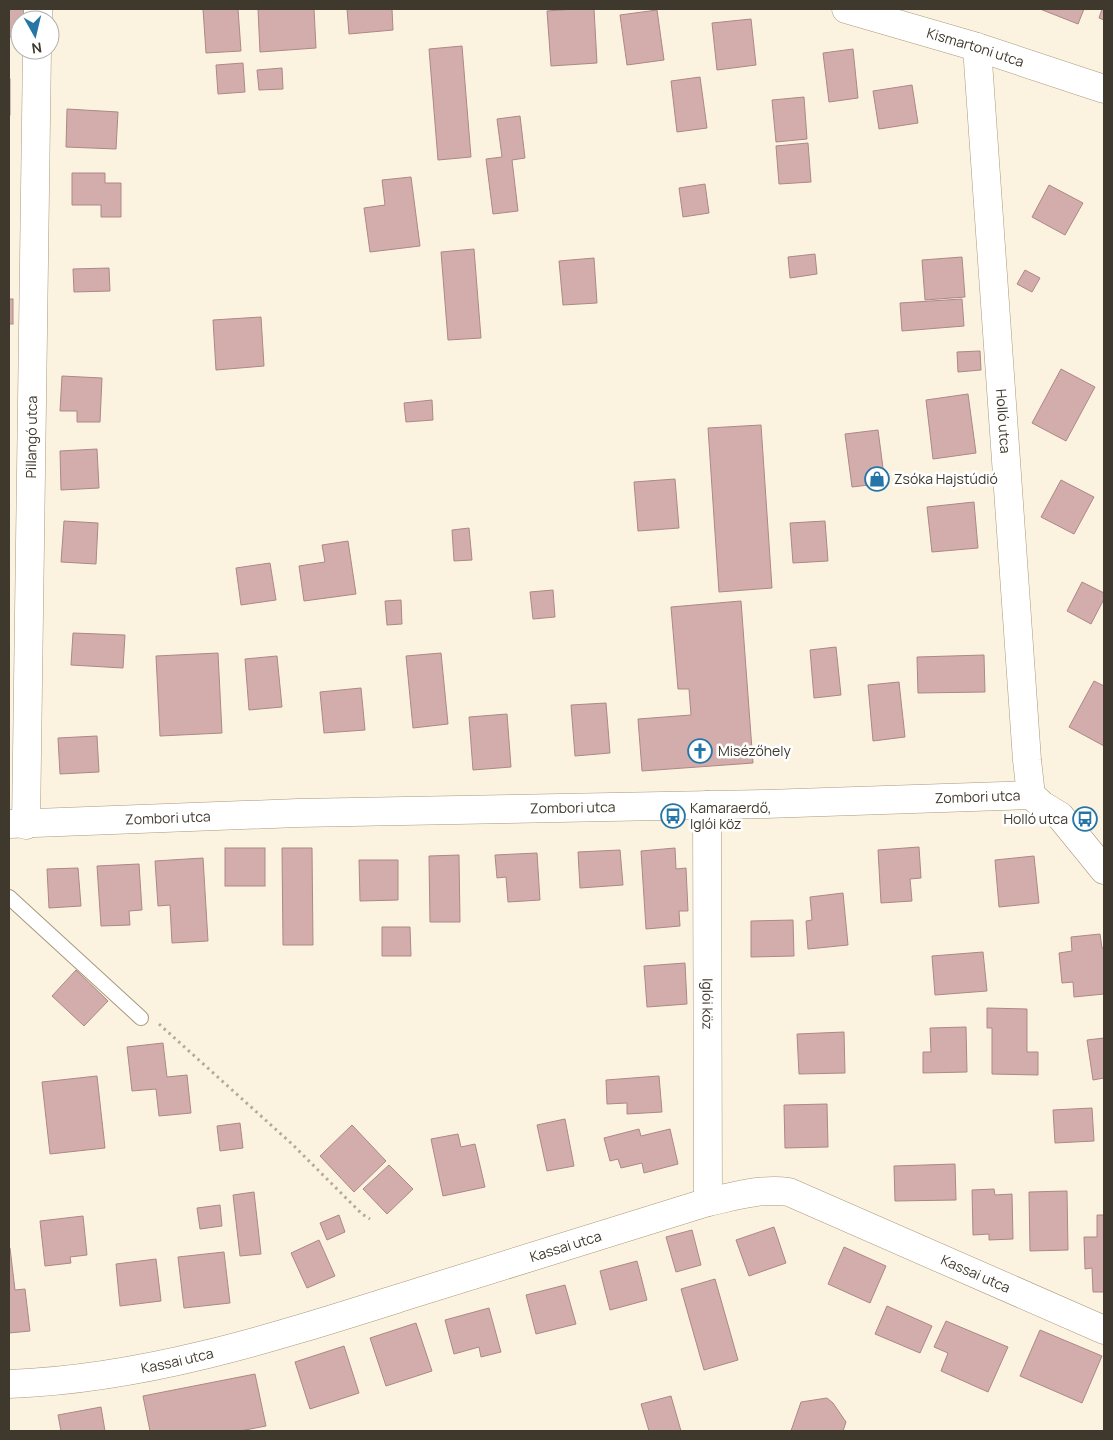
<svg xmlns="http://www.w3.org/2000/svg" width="1113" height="1440" viewBox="0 0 1113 1440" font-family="Manrope,sans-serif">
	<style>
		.building { fill: #d3adac; stroke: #ac8886 }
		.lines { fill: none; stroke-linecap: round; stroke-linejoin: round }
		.service-casing { stroke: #a9997c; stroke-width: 16 }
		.minor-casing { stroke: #a9997c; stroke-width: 29 }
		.path { stroke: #b3aa9a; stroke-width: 3; stroke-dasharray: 2.5 4; stroke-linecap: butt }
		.service { stroke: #fff; stroke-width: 14 }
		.minor { stroke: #fff; stroke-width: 28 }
		.labels { text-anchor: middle; stroke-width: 5; stroke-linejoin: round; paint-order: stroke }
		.street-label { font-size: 14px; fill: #3f382c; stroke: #fff }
		.poi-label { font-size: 14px; fill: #3f382c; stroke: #fff; text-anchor: start }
	</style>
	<rect width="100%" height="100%" fill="#fcf2e0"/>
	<!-- building -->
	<g class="building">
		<polygon points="9,9 24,9 24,20 20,20 20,37 9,37"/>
		<polygon points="203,9 238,9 241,51 206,53"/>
		<polygon points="258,9 314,9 316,48 260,52"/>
		<polygon points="347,9 392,9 393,30 349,34"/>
		<polygon points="574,9 594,9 597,63 551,66 547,11"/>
		<polygon points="1040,9 1084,9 1078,24"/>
		<polygon points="1102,9 1104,9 1104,20 1099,18"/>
		<polygon points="657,10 664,60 627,65 620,15"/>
		<polygon points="751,19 756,65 717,70 712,23"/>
		<polygon points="462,46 471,157 438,160 429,49"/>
		<polygon points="853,49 858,98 829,102 823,53"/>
		<polygon points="243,63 245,92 218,94 216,65"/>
		<polygon points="282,68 283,89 259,90 257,70"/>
		<polygon points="700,77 707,128 677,132 671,81"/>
		<rect x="9" y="79" width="1" height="36"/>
		<polygon points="912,85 918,123 879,129 873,91"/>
		<polygon points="804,97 807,139 776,142 772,100"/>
		<polygon points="67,109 118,112 116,149 66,147"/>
		<polygon points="520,116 525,158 512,160 518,211 493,214 486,159 502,157 497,119"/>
		<polygon points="808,143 811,182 779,184 776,146"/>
		<polygon points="72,173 105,173 105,183 121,183 121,217 101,217 101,205 72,205"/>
		<polygon points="411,177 420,246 370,252 364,208 385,205 382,180"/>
		<polygon points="705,184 709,213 683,217 679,188"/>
		<polygon points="1049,185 1083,203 1065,235 1032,217"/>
		<polygon points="474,249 481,338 448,340 441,252"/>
		<polygon points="815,254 817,274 790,278 788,257"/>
		<polygon points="962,257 965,297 925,300 922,260"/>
		<polygon points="594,258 597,303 563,305 559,261"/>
		<polygon points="109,268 110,291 74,292 73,269"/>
		<polygon points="1025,270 1040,278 1032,292 1017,284"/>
		<rect x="9" y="299" width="4" height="25"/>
		<polygon points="962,299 964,326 902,331 900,303"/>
		<polygon points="261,317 264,366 216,370 213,320"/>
		<polygon points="980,351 981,370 958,372 957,352"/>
		<polygon points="1061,369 1095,387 1066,441 1032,423"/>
		<polygon points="62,376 102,378 100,422 77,422 77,411 60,411"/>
		<polygon points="968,394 976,453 933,459 926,400"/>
		<polygon points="432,400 433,420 406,422 404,403"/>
		<polygon points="761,425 772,588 719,592 708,428"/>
		<polygon points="878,430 885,483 852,487 845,434"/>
		<polygon points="97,449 99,488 61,490 60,451"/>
		<polygon points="675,479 679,528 638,531 634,482"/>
		<polygon points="1061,480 1094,497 1074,534 1041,517"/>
		<polygon points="974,502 978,548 932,552 927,507"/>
		<polygon points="64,521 98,523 96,564 61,562"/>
		<polygon points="825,521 828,561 793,563 790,523"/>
		<polygon points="469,528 472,560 454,561 452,530"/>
		<polygon points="348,541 356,594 304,601 299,566 325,562 322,545"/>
		<polygon points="270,563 276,600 241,605 236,568"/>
		<polygon points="1082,582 1104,593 1104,599 1091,624 1067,611"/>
		<polygon points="553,590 555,617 533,619 530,592"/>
		<polygon points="401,600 402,624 387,625 385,601"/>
		<polygon points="741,601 753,763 642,771 638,719 691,715 689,689 678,689 671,607"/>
		<polygon points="73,633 125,635 123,668 71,665"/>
		<polygon points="836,647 841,695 814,698 810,650"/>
		<polygon points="218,653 222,733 160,736 156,656"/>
		<polygon points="441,653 448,724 413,728 406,656"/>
		<polygon points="984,655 985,692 918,693 917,657"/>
		<polygon points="277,656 282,707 249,710 245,659"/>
		<polygon points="1094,681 1104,686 1104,746 1069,727"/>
		<polygon points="899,682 905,737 873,741 868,685"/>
		<polygon points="361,688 365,730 324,733 320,692"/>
		<polygon points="606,703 610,753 575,756 571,705"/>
		<polygon points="507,714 511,767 473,770 469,717"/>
		<polygon points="97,736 99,772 60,774 58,738"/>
		<polygon points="919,847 921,878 910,879 912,901 881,903 878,850"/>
		<rect x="225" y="848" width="40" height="38"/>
		<polygon points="282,848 312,848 313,945 283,945"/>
		<polygon points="675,848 676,869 686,868 688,911 679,911 680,926 646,929 641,851"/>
		<polygon points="620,850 623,885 580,888 578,852"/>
		<polygon points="537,853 540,900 508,902 506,877 497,878 495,855"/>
		<polygon points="459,855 460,922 430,922 429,856"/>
		<polygon points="1034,856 1039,903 999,907 995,860"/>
		<polygon points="203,858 208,941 172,943 170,905 158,906 155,861"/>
		<polygon points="359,860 398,860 398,900 360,901"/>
		<polygon points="139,864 142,910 129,911 130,925 101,926 97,866"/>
		<polygon points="78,868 81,906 49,908 47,869"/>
		<polygon points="843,893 848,945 808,949 806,921 812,920 810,897"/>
		<polygon points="793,920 794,956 751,957 751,921"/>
		<polygon points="382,927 410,927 411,956 382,956"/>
		<polygon points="1100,934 1102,948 1104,948 1104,994 1074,997 1073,982 1062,983 1059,953 1072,951 1071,937"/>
		<polygon points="983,952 987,991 935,995 932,956"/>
		<polygon points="685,963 687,1004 647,1007 644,966"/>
		<polygon points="76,970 108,1001 84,1026 52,996"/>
		<polygon points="987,1008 1027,1009 1027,1052 1038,1052 1038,1075 992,1074 992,1028 987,1028"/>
		<polygon points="966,1027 967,1072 923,1073 923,1052 931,1052 930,1028"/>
		<polygon points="844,1032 845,1073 799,1074 797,1034"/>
		<polygon points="1104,1038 1104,1078 1093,1080 1087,1040"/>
		<polygon points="163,1043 167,1077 187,1075 191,1113 159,1116 156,1089 132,1091 127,1047"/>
		<polygon points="97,1076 105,1148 50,1154 42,1082"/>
		<polygon points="659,1076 662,1112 627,1114 627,1103 607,1104 606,1080"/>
		<polygon points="827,1104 828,1147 785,1148 784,1105"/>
		<polygon points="1092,1108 1094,1141 1055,1143 1053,1110"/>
		<polygon points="565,1119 574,1166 547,1171 537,1125"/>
		<polygon points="240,1123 243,1148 220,1151 217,1126"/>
		<polygon points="352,1125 386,1161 354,1192 320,1156"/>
		<polygon points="639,1129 641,1136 670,1129 678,1164 644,1173 642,1163 621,1168 618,1159 610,1161 604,1138"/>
		<polygon points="458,1134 461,1147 475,1144 485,1187 443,1196 431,1139"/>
		<polygon points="955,1164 956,1200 895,1201 894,1166"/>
		<polygon points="389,1165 413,1189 387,1214 363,1189"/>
		<polygon points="994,1189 995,1195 1012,1194 1013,1239 989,1240 989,1234 973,1235 972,1190"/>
		<polygon points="1067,1191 1068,1250 1030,1251 1029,1192"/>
		<polygon points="254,1192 261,1254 240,1256 233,1195"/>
		<polygon points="220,1205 222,1226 200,1229 197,1208"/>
		<polygon points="339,1215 345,1232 327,1240 320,1223"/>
		<polygon points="1097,1215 1104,1215 1104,1292 1093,1292 1092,1268 1085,1269 1084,1237 1097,1237"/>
		<polygon points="83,1216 87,1255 70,1257 71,1263 45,1266 40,1221"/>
		<polygon points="774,1227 786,1263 749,1276 736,1240"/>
		<polygon points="692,1230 701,1265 676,1272 666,1237"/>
		<polygon points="319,1240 335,1276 307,1288 291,1253"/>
		<polygon points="844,1247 886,1266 870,1303 828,1284"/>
		<polygon points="9,1248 10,1248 15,1290 25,1289 30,1331 9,1333"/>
		<polygon points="224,1252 230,1303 184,1308 178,1257"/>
		<polygon points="156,1259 161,1301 120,1306 116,1264"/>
		<polygon points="637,1261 647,1300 610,1310 600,1271"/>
		<polygon points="715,1279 738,1360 704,1370 681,1289"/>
		<polygon points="565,1285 576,1324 536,1334 526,1295"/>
		<polygon points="887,1306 932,1326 920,1353 875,1334"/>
		<polygon points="489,1308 501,1352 481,1357 479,1347 454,1354 445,1320"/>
		<polygon points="946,1321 1008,1347 988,1392 941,1371 948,1353 934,1347"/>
		<polygon points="416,1323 432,1371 386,1386 370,1338"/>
		<polygon points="1040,1330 1102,1356 1082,1403 1020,1376"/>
		<polygon points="344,1346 359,1393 310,1409 295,1362"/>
		<polygon points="255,1374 266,1426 240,1431 150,1431 143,1396"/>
		<polygon points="671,1396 681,1431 649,1431 641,1404"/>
		<polygon points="827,1398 833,1403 846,1422 843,1431 791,1431 801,1402"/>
		<polygon points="101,1407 105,1431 61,1431 58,1415"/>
	</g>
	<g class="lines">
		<!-- service casing -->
		<g class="service-casing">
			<polyline id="service" points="9,897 141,1018"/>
		</g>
		<!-- minor casing -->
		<g class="minor-casing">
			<g id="minor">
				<path id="s1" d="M846 9 977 47 1104 89"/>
				<polyline points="38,20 38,9"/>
				<path id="s2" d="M977 47 1027 760 1031 795"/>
				<path id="s3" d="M707 805 708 1202"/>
				<path id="s4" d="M9 824 298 813 766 804 1031 795 1042 805 1060 816 1104 870"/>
				<path id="s5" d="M26 825 37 50"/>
				<path id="s6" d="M9 1384C147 1379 279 1336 409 1295 509 1264 609 1233 708 1202 736 1196 761 1188 789 1192L1104 1330"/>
			</g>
		</g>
		<!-- path -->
		<polyline class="path" points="159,1024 292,1144 362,1214 370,1219"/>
		<!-- service -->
		<use href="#service" class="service"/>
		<!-- minor -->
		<use href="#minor" class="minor"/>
	</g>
	<!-- icons -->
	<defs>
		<g id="shop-ring" transform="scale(1.25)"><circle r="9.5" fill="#fff" stroke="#2675a7" stroke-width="1.5"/><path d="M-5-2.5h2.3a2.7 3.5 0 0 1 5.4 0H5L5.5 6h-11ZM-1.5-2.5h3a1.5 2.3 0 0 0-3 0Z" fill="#2675a7"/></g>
		<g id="church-ring" transform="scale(1.25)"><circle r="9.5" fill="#fff" stroke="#2675a7" stroke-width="1.5"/><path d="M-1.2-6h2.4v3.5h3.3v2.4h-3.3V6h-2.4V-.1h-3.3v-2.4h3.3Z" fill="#2675a7"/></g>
		<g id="bus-ring" transform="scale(1.25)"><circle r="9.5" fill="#fff" stroke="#2675a7" stroke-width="1.5"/><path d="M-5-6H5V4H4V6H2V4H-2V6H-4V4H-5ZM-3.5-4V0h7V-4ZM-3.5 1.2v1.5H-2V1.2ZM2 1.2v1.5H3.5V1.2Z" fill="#2675a7"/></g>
	</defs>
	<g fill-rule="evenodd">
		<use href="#shop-ring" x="877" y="479"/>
		<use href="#church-ring" x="700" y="751"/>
		<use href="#bus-ring" x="673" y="816"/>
		<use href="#bus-ring" x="1085" y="819"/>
	</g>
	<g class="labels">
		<!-- street labels -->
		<g class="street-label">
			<text dy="5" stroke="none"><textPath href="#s1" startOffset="135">Kismartoni utca</textPath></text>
			<text dy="5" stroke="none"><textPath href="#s2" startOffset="375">Holló utca</textPath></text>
			<text dy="5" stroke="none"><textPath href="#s5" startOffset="388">Pillangó utca</textPath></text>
			<text dy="5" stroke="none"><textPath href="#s4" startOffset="969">Zombori utca</textPath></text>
			<text dy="5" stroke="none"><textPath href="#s4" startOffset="564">Zombori utca</textPath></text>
			<text dy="5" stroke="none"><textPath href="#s4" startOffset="159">Zombori utca</textPath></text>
			<text dy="5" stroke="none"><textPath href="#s3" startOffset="199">Iglói köz</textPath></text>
			<text dy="5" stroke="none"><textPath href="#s6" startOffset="575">Kassai utca</textPath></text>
			<text dy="5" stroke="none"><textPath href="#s6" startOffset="1010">Kassai utca</textPath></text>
			<text dy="5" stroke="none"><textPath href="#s6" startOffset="170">Kassai utca</textPath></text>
		</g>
		<!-- poi labels -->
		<g class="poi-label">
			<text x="894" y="484">Zsóka Hajstúdió</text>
			<text x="718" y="756">Misézőhely</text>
			<text x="690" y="813">Kamaraerdő,<tspan x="690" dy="16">Iglói köz</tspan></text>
			<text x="1068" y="824" text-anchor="end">Holló utca</text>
		</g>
	</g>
	<!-- border -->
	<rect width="1113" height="1440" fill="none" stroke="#3f382c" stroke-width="20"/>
	<!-- north arrow -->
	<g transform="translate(35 35) rotate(172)"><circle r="24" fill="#ffffff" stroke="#b2afab"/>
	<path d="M0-4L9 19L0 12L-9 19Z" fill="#2675a7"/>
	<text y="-8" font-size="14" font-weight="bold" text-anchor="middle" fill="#3f382c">N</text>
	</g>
</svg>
